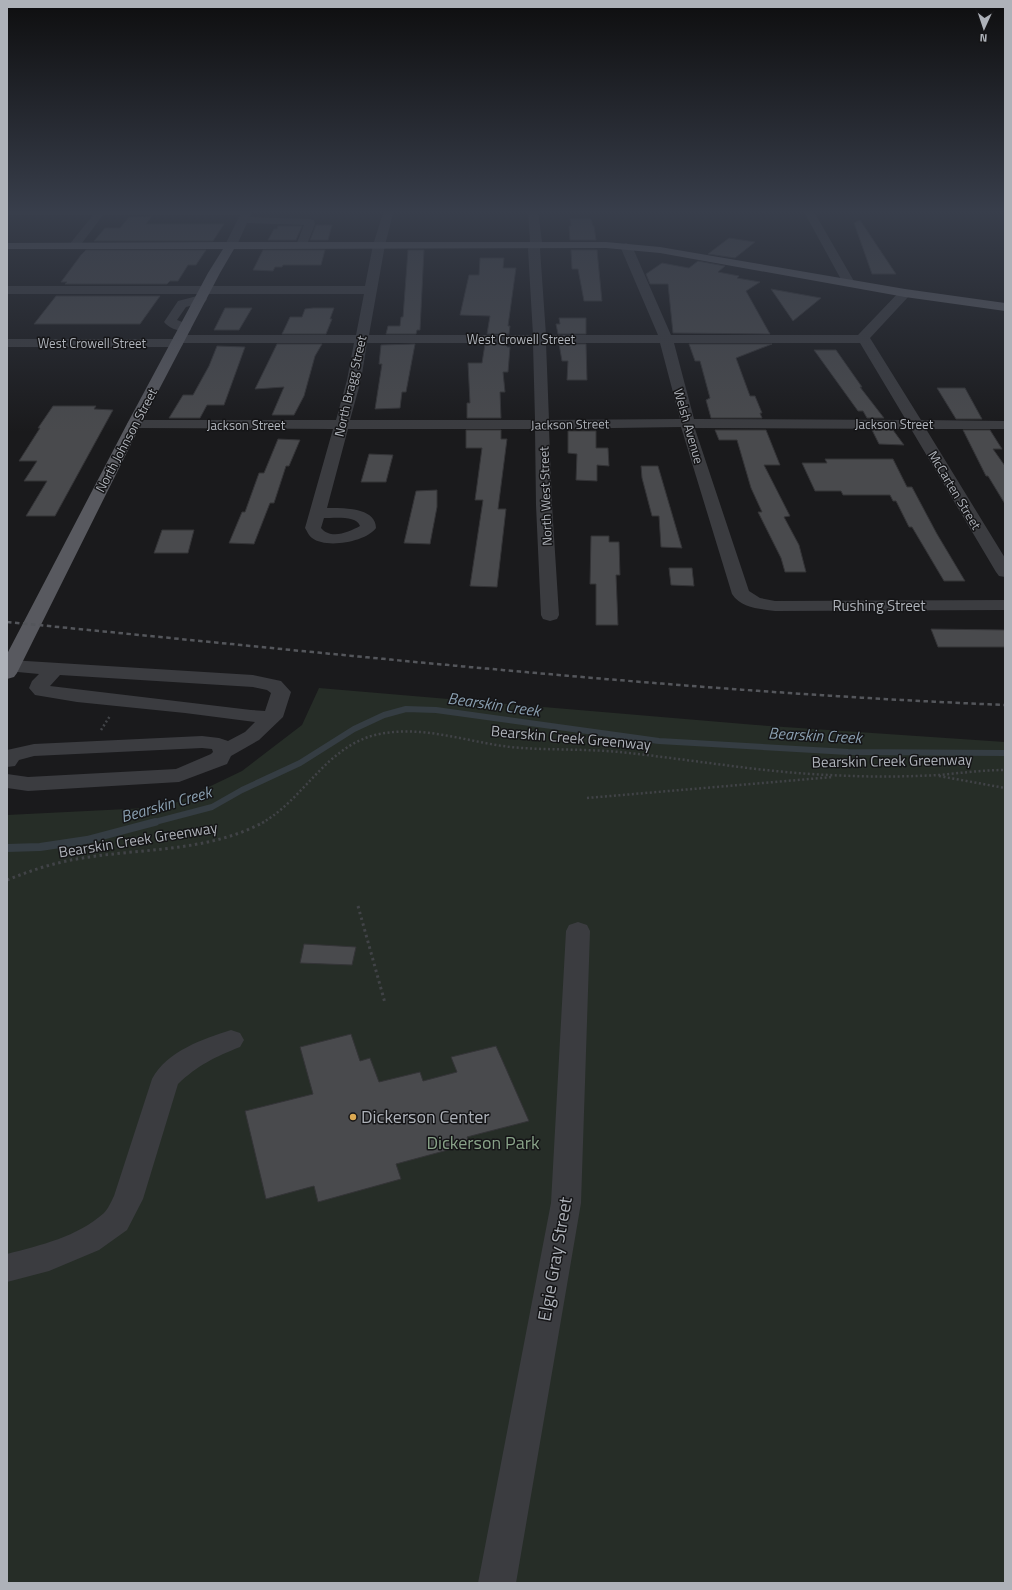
<svg xmlns="http://www.w3.org/2000/svg" width="1012" height="1590" viewBox="0 0 1012 1590" font-family="'Titillium Web',sans-serif">
	<style>
		.green { fill: #262d27 }
		.lines { fill: none; stroke-linecap: round; stroke-linejoin: round }
		.stream-far1 { stroke: #353d43; stroke-width: 6 }
		.stream { stroke: #353d43; stroke-width: 8 }
		.building { fill: #494a4d; stroke: #343437 }
		.path-far1 { stroke: #414347; stroke-width: 2.5; stroke-dasharray: 2 2.5; stroke-linecap: butt }
		.path { stroke: #414347; stroke-width: 3; stroke-dasharray: 2.5 3.5; stroke-linecap: butt }
		.minor { fill: #3b3c40; fill-rule: evenodd }
		.major { fill: #58595f; fill-rule: evenodd }
		.rail { stroke: #54565b; stroke-width: 2.5; stroke-dasharray: 4.5 3.5; stroke-linecap: butt }
		.poi-dot { fill: #dca952; stroke: #151517; stroke-width: 1.5 }
		.labels { text-anchor: middle; stroke-width: 3; stroke-linejoin: round; paint-order: stroke }
		.far-street-label { font-size: 13px; fill: #aeb2b9; stroke: #151517 }
		.street-label { font-size: 15px; fill: #aeb2b9; stroke: #151517 }
		.water-label { font-size: 16px; font-style: italic; fill: #8a9fb0; stroke: #151517 }
		.near-poi-label { font-size: 18px; fill: #aeb2b9; stroke: #151517; text-anchor: start }
		.near-park-label { font-size: 18px; fill: #88a288; stroke: #151517 }
		.near-street-label { font-size: 18px; fill: #aeb2b9; stroke: #151517 }
	</style>
	<rect width="100%" height="100%" fill="#1a1a1c"/>
	<!-- green -->
	<polygon class="green" points="319,688 756,725 1005,742 1005,1583 7,1583 7,815 167,807 242,771 302,725"/>
	<g class="lines">
		<!-- stream-far1 -->
		<polyline class="stream-far1" points="151,823 212,807 242,790 300,763 354,729 384,715 406,709 436,710 659,741 848,752 1005,753"/>
		<!-- stream -->
		<polyline class="stream" points="7,848 40,847 87,840 155,822"/>
	</g>
	<!-- building -->
	<g class="building">
		<polygon points="152,216 146,224 224,224 213,241 94,241 105,228 120,228 129,217"/>
		<polygon points="570,219 591,219 593,226 594,226 596,240 570,240 569,226 571,226"/>
		<polygon points="860,220 896,274 872,274 854,223"/>
		<polygon points="316,225 332,225 328,240 310,240"/>
		<polygon points="278,226 302,226 296,240 268,240 274,229 277,229"/>
		<polygon points="729,238 755,242 735,258 708,254"/>
		<polygon points="86,250 206,250 196,265 188,265 178,281 170,281 167,284 65,284 67,282 61,282 81,255"/>
		<polygon points="263,250 325,250 321,265 283,265 282,267 275,267 273,271 253,270"/>
		<polygon points="408,250 424,250 420,330 417,330 416,334 386,334 388,326 400,326 401,317 403,317"/>
		<polygon points="571,250 597,250 602,301 584,301 578,269 572,269"/>
		<polygon points="480,258 504,258 503,268 516,268 508,326 510,326 509,334 487,334 490,316 460,315 469,275 479,275"/>
		<polygon points="698,261 725,266 718,272 739,276 737,278 760,282 746,291 770,334 673,333 668,284 650,284 646,274 662,263 689,268"/>
		<polygon points="771,289 821,298 793,321"/>
		<polygon points="56,296 160,296 140,324 34,324"/>
		<polygon points="225,308 252,308 239,330 214,330"/>
		<polygon points="313,308 334,308 330,319 332,319 326,334 282,334 290,317 302,317 305,309"/>
		<polygon points="559,318 586,318 586,334 558,334 556,324 560,324"/>
		<polygon points="277,344 322,344 315,356 304,396 294,415 272,415 284,387 255,389"/>
		<polygon points="415,344 406,392 402,392 400,408 375,409 382,364 379,364 381,345"/>
		<polygon points="485,344 507,344 507,347 510,347 508,372 503,372 505,392 500,392 501,418 467,418 467,403 470,403 468,363 482,363"/>
		<polygon points="559,344 586,344 587,380 567,380 568,361 562,361"/>
		<polygon points="689,344 772,344 736,358 750,396 755,396 762,413 760,413 762,418 711,418 706,400 710,398 700,361 695,361"/>
		<polygon points="217,346 245,347 224,405 207,405 200,418 169,418 183,395 193,395 209,366"/>
		<polygon points="814,350 836,350 862,387 860,387 884,418 867,418 863,411 858,411"/>
		<polygon points="937,388 965,388 982,419 956,419"/>
		<polygon points="53,406 96,406 94,409 113,410 55,516 26,516 47,481 24,481 37,461 19,461 40,428 38,428"/>
		<polygon points="466,430 501,430 501,439 507,439 498,509 506,509 497,587 470,586 483,500 475,500 482,448 466,448"/>
		<polygon points="715,430 766,430 780,465 764,465 790,516 784,517 799,545 806,572 785,572 781,558 758,512 762,512 751,488 737,440 719,440"/>
		<polygon points="872,430 893,430 904,445 879,444"/>
		<polygon points="963,430 990,430 1002,449 993,449 1005,466 1005,504 988,476 986,476"/>
		<polygon points="568,431 596,431 596,448 608,448 609,466 597,465 597,481 576,480 577,454 568,453"/>
		<polygon points="278,439 300,440 289,466 286,466 274,503 270,503 254,544 229,543 242,512 245,512 259,473 264,473"/>
		<polygon points="369,454 393,455 386,482 361,482"/>
		<polygon points="825,459 893,459 907,487 912,487 937,534 965,581 944,581 912,527 909,527 896,501 893,501 890,495 843,495 841,491 815,491 802,463 827,463"/>
		<polygon points="641,466 658,466 682,548 661,547 659,516 652,516 642,478"/>
		<polygon points="437,490 437,507 430,544 404,543 416,491"/>
		<polygon points="162,530 194,530 188,553 154,553"/>
		<polygon points="591,536 609,536 609,542 619,542 620,575 616,575 618,625 596,625 596,584 590,584"/>
		<polygon points="669,568 692,568 694,586 671,585"/>
		<polygon points="931,629 1005,630 1005,647 938,647"/>
		<polygon points="304,944 356,947 352,965 300,963"/>
		<polygon points="351,1034 360,1061 370,1058 379,1082 420,1072 423,1081 457,1072 451,1057 496,1046 529,1121 467,1137 470,1144 396,1164 401,1179 318,1202 314,1186 266,1199 245,1111 313,1094 300,1047"/>
	</g>
	<g class="lines">
		<!-- path-far1 -->
		<g class="path-far1">
			<polyline points="101,730 110,716"/>
			<polyline points="939,776 1005,788"/>
			<polyline points="587,798 833,777"/>
			<path d="M262 823C304 799 325 748 375 735 424 723 473 745 522 748 554 750 587 749 619 752 689 759 759 772 829 775 866 777 902 777 939 775 961 773 983 770 1005 770"/>
		</g>
		<!-- path -->
		<g class="path">
			<path d="M7 880C32 870 56 862 83 858 144 848 208 852 264 822"/>
			<polyline points="358,906 385,1003"/>
		</g>
		<!-- minor -->
		<g class="minor">
			<polygon points="7,210 253,210 250,217 310,219 314,220 315,224 306,247 298,247 296,245 304,225 247,223 237,245 231,248 225,245 240,215 103,215 79,247 75,248 69,245 93,215 7,215"/>
			<path d="M384 210H394L385 245 369 335H533L528 249 530 242 528 210H538L542 242 540 249 546 335H658L620 246 626 243 632 246 671 335H858L901 290H909L911 293 909 296 870 338 921 420 1005 421V429H926L1005 558V577L999 576 996 572 911 429 695 428V429L749 591 760 598 775 601 1005 600V610L775 611C760 609 741 608 732 594L681 427 549 429 552 505 559 615 557 619 550 621 543 619 541 615 536 505 535 429H348L327 508C342 508 376 507 376 528 366 542 326 549 312 538 309 536 307 531 305 528L333 429 134 428 129 427 127 424 129 421 134 420H336L347 380 354 343H183L182 346 177 347H7V339H173L174 336 179 335H356L364 294H7V286H365L373 245ZM367 343H533L535 420H350L361 380ZM546 343H660L680 419 549 420ZM674 343H860L906 420 694 419ZM324 518C333 518 357 515 360 526 349 532 331 540 321 528Z"/>
			<polygon points="803,210 813,210 855,283 853,286 845,286 843,283"/>
			<path d="M201 295 205 296 207 299 205 302 186 307 177 320 190 325 191 328 190 331C182 333 168 328 164 322L178 301Z"/>
			<path d="M10 660 253 675 281 681 291 692 283 717 259 740 231 756 227 764 179 782 28 791 7 788V774L28 777 176 769 211 754 213 752 212 749 202 748 34 756 19 760 15 766 7 767V750L34 744 202 736 219 738 228 741 245 732 255 722 185 713 77 702 35 695 29 688 32 681 39 674 7 671V661ZM60 675 253 687 267 690 271 693 265 711 251 710 50 686Z"/>
			<polygon points="578,922 587,925 590,931 581,1203 516,1583 478,1583 551,1203 566,931 569,925"/>
			<path d="M231 1030 240 1033 244 1040 240 1047C215 1057 198 1065 178 1084L143 1199 127 1230 99 1250 49 1271 7 1282V1254C41 1245 77 1237 104 1213 108 1209 111 1202 114 1196L152 1079C167 1051 203 1039 231 1030Z"/>
		</g>
		<!-- major -->
		<polygon class="major" points="228,242 606,242 660,247 905,289 1005,303 1005,311 905,297 660,253 606,248 234,249 220,273 141,424 17,673 14,677 7,679 7,654 127,424 208,273 223,249 7,249 7,243"/>
		<!-- rail -->
		<path class="rail" d="M7 622C339 654 671 691 1005 705"/>
	</g>
	<!-- sky -->
	<linearGradient id="sky" x2="0" y2="1"><stop stop-color="#0e0e0f"/><stop offset="0.49" stop-color="#383e4b"/><stop offset="1" stop-color="#383e4b" stop-opacity="0"/></linearGradient>
	<rect width="1012" height="432" fill="url(#sky)"/>
	<!-- markers -->
	<circle class="poi-dot" cx="353" cy="1117" r="4"/>
	<g class="labels">
		<!-- far-street labels -->
		<g class="far-street-label">
			<text x="521" y="344">West Crowell Street</text>
			<text x="92" y="348">West Crowell Street</text>
			<text transform="translate(350 386) rotate(-77)" y="5">North Bragg Street</text>
			<text transform="translate(570 424) rotate(-1)" y="5">Jackson Street</text>
			<text x="894" y="429">Jackson Street</text>
			<text x="246" y="430">Jackson Street</text>
			<text transform="translate(689 426) rotate(74)" y="5">Welsh Avenue</text>
			<text transform="translate(126 440) rotate(-62)" y="5">North Johnson Street</text>
			<text transform="translate(955 490) rotate(59)" y="5">McCarten Street</text>
			<text transform="translate(545 496) rotate(-92)" y="5">North West Street</text>
		</g>
		<!-- street labels -->
		<g class="street-label">
			<text x="879" y="611">Rushing Street</text>
			<text transform="translate(571 738) rotate(5)" y="5">Bearskin Creek Greenway</text>
			<text transform="translate(892 761) rotate(-1)" y="5">Bearskin Creek Greenway</text>
			<text transform="translate(138 840) rotate(-9)" y="5">Bearskin Creek Greenway</text>
		</g>
		<!-- water labels -->
		<g class="water-label">
			<text transform="translate(494 704) rotate(8)" y="6">Bearskin Creek</text>
			<text transform="translate(815 735) rotate(3)" y="6">Bearskin Creek</text>
			<text transform="translate(166 804) rotate(-16)" y="6">Bearskin Creek</text>
		</g>
		<!-- near-poi labels -->
		<g class="near-poi-label">
			<text x="361" y="1123">Dickerson Center</text>
		</g>
		<!-- near-park labels -->
		<g class="near-park-label">
			<text x="483" y="1149">Dickerson Park</text>
		</g>
		<!-- near-street labels -->
		<g class="near-street-label">
			<text transform="translate(555 1259) rotate(-80)" y="6">Elgie Gray Street</text>
		</g>
	</g>
	<!-- border -->
	<rect width="1012" height="1590" fill="none" stroke="#aeb2b9" stroke-width="16"/>
	<!-- north arrow -->
	<g transform="translate(984 28) rotate(183)" stroke="#151517" stroke-width="3" paint-order="stroke">
	<path d="M0-3L7 15L0 10L-7 15Z" fill="#aeb2b9"/>
	<text y="-6" font-size="11" font-weight="bold" text-anchor="middle" fill="#aeb2b9">N</text>
	</g>
</svg>
